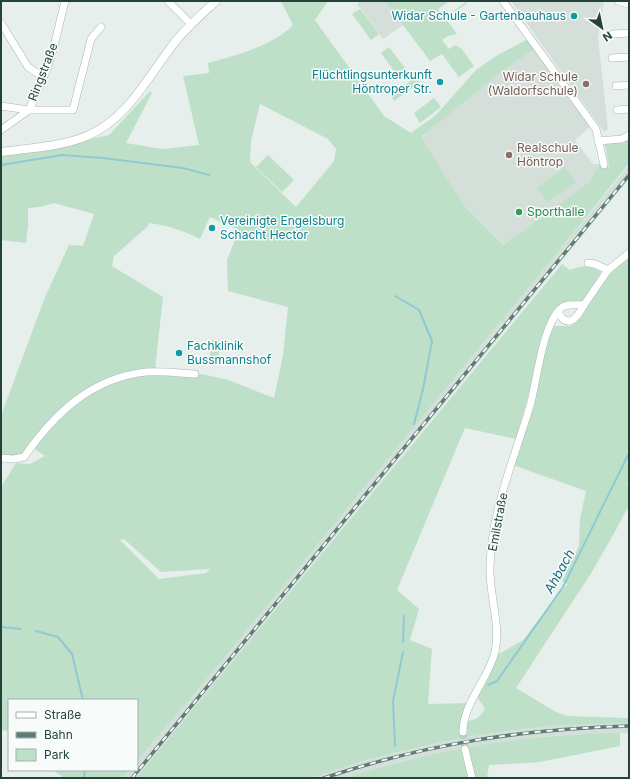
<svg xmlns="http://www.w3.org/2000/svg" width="630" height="779" viewBox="0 0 630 779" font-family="Inter,sans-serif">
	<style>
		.built { fill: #d4dfda }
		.green { fill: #bfe0c8; fill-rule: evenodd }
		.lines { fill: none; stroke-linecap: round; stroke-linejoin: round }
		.stream { stroke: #8ec9d4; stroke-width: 2 }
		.minor-tunnel { stroke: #bfccc8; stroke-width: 7; stroke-dasharray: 7 3.5; stroke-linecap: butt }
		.minor-casing { stroke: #a8b8b2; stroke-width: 8 }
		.tertiary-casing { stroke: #a8b8b2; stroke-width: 9 }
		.minor { stroke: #fff; stroke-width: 7 }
		.tertiary { stroke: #fff; stroke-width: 8 }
		.rail-casing { stroke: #5f7d75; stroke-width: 3.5 }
		.rail { stroke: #f7fbf9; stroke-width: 2; stroke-dasharray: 6; stroke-linecap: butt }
		.culture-dot { fill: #0f9aa8; stroke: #f7fbf9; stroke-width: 1.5 }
		.education-dot { fill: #8d6e63; stroke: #f7fbf9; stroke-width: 1.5 }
		.leisure-dot { fill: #2e9e5b; stroke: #f7fbf9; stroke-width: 1.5 }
		.labels { text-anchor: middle; stroke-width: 3; stroke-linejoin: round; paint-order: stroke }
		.culture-label { font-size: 12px; fill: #0d838f; stroke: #f7fbf9; text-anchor: end }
		.street-label { font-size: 12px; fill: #24423a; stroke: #f7fbf9 }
		.education-label { font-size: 12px; fill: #785e54; stroke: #f7fbf9; text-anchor: end }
		.leisure-label { font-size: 12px; fill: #27864d; stroke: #f7fbf9; text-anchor: start }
		.water-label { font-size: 13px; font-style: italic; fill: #1c6f80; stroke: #f7fbf9 }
	</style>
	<rect width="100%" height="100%" fill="#e6efeb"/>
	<!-- built -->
	<g class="built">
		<polygon points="361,1 409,1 419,14 383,39 357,4"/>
		<polygon points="511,1 604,1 598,38 608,129 604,132"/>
		<polygon points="535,49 591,126 575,140 593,164 599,164 589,182 505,245 466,208 426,145 422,135 505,69"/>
		<polygon points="629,165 629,179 185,719 136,778 123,778 129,770 137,770 137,761 216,668 554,257"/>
		<polygon points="629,723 629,733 562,735 518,740 464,748 402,761 346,778 313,778 329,771 387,755 465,737 548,726"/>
	</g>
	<!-- green -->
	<g class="green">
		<path d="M281 1H328L315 20 384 116 411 133 435 116 476 70 496 56 528 39 535 49 505 69 422 136 426 145 466 208 504 245 589 182 599 164 609 167 605 145 607 142 627 141 629 139V164L626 167 554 257 216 668 137 761V700H9V731L1 730V487L16 463 30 464 45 456 33 448C56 420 72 401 105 385 115 381 126 379 135 375L133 372 109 378 89 388 59 411 22 455 12 457 1 456V416L45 297 69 245 83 246 94 214 54 203 39 207 28 208V226L26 243 1 240V156L35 151 109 135 150 91 152 93 126 143 162 149 199 145 183 76 209 73 208 63C236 55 273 46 293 25ZM260 104 328 139 336 149 334 161 296 207 250 162 251 141ZM210 217 239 230 227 260 228 291 288 307 283 356 274 398 228 380 197 373 155 370 163 297 112 266 114 256 148 226 149 223C167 225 184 231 200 239ZM124 539 161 572 210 569 206 573 159 579 120 540Z"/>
		<polygon points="385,1 449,1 438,9 444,18 466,2 467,3 446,19 457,34 448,36 442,40 449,49 455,45 461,48 474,66 459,77 442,54 430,61"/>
		<polygon points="360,9 379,34 371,40 352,14"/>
		<polygon points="389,47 408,72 400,79 381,53"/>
		<polygon points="416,77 420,82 394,101 391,95"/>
		<polygon points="434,98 441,107 420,123 414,113"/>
		<polygon points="268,155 294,180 282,192 256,167"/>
		<polygon points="565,167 576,182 547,202 537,188"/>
		<path d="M629 258V480L626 485 629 483V507L624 514 616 530 590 575 516 688 556 712 567 716 629 718V723L548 726 466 737 467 721C476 720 481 717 485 708L478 699 480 689 497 655 523 640 561 591 568 584 562 581 579 546 580 519 586 491 513 465 552 326H571L581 318 606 274Z"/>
		<path d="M562 264 570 270C582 265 589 265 601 272L586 298 581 302H568L556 308 538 360 516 439 465 428 397 590 419 609 410 640 432 649 428 704 469 703 460 721 465 737C413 749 361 759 313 778H136Z"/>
		<polygon points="212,340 221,342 218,358 210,356"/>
		<path d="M620 733V746L540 762 489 765 487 778H346C434 749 527 734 620 733Z"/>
		<polygon points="53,770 129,770 123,778 64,778"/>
	</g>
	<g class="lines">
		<!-- stream -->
		<g class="stream">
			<polyline points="1,165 62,155 103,158 183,168 209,175"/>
			<polyline points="395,296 419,310 432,341 423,389 414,424"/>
			<polyline points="1,627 21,629"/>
			<polyline points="36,631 58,637 72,654 83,700"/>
			<polyline points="403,642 404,616"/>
			<polyline points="488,685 497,681 563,587 629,453"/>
			<polyline points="395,746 393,701 403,652"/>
			<polyline points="84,778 85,770"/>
		</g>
		<!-- minor-tunnel -->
		<polyline class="minor-tunnel" points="463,732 465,749"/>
		<!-- minor casing -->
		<g class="minor-casing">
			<g id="minor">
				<polyline points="168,1 191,24"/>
				<polyline points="503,1 596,129 604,165"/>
				<polyline points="618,1 629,4"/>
				<polyline points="1,23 28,67 43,77"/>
				<polyline points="613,34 629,33"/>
				<polyline points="612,58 629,57"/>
				<polyline points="616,86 629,85"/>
				<polyline points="1,106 29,110 73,110 91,39 101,27"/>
				<polyline points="617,110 629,109"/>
				<polyline points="1,130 29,110 47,69 54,46 65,1"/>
				<polyline points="598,141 622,139 629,135"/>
				<polyline points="588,263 595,264 608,270"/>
				<path d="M558 312C568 330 577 318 584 305"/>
				<path d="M1 458 14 459 24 457C54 414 91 378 146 372 162 371 179 373 195 374"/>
				<path d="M463 732C463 703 488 680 495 652 501 624 489 595 490 567 491 512 514 459 530 406 537 381 542 327 560 309 566 303 576 305 584 305L608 270 629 253"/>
				<polyline points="465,749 472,778"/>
			</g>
		</g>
		<!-- tertiary casing -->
		<g class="tertiary-casing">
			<path id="tertiary" d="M1 152C30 148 60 147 87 136 128 119 149 75 175 42 187 27 202 14 216 1"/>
		</g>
		<!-- minor -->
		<use href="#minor" class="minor"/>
		<!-- tertiary -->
		<use href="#tertiary" class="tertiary"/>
		<!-- rail casing -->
		<g class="rail-casing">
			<g id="rail">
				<polyline points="132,778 629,175"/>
				<path d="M324 778C426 744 522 729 629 726"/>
			</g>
		</g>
		<!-- rail -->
		<use href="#rail" class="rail"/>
	</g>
	<!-- markers -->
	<g class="culture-dot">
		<circle cx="574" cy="16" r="4"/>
		<circle cx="440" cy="82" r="4"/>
		<circle cx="212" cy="228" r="4"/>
		<circle cx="179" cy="353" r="4"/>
	</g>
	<g class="education-dot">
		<circle cx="586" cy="84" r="4"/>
		<circle cx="509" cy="155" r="4"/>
	</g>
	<circle class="leisure-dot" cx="519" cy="212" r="4"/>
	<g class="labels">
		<!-- culture labels -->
		<g class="culture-label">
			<text x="566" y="20">Widar Schule - Gartenbauhaus</text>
			<text x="432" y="79">Flüchtlingsunterkunft<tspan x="432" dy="14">Höntroper Str.</tspan></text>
			<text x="220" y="225" text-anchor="start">Vereinigte Engelsburg<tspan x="220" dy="14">Schacht Hector</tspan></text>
			<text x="187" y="350" text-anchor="start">Fachklinik<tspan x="187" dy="14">Bussmannshof</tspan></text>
		</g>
		<!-- street labels -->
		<g class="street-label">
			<text transform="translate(43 72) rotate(-69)" y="4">Ringstraße</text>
			<text transform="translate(498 522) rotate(-79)" y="4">Emilstraße</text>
		</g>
		<!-- education labels -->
		<g class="education-label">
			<text x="578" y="81">Widar Schule<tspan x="578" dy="14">(Waldorfschule)</tspan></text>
			<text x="517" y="152" text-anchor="start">Realschule<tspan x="517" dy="14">Höntrop</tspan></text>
		</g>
		<!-- leisure labels -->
		<g class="leisure-label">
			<text x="527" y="216">Sporthalle</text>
		</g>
		<!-- water labels -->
		<g class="water-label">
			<text transform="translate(559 571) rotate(-61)" y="5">Ahbach</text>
		</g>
	</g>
	<!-- border -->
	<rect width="630" height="779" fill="none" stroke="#24423a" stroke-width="4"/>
	<!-- legend -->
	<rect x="8" y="699" width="130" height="72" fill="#f7fbf9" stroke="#a3b1ad"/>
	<rect x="16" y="712" width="20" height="6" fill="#ffffff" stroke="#a3b1ad"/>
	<text x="44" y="719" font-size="12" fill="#24423a">Straße</text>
	<rect x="16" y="732" width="20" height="6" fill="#5f7d75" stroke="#a3b1ad"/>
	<text x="44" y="739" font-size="12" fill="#24423a">Bahn</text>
	<rect x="16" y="749" width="20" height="12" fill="#bfe0c8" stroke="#a3b1ad"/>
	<text x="44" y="759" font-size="12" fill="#24423a">Park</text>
	<!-- north arrow -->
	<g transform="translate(602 28) rotate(147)" stroke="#f7fbf9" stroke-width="3" paint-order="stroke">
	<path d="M0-3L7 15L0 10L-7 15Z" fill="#24423a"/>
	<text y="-6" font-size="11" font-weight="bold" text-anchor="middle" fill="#24423a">N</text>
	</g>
</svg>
